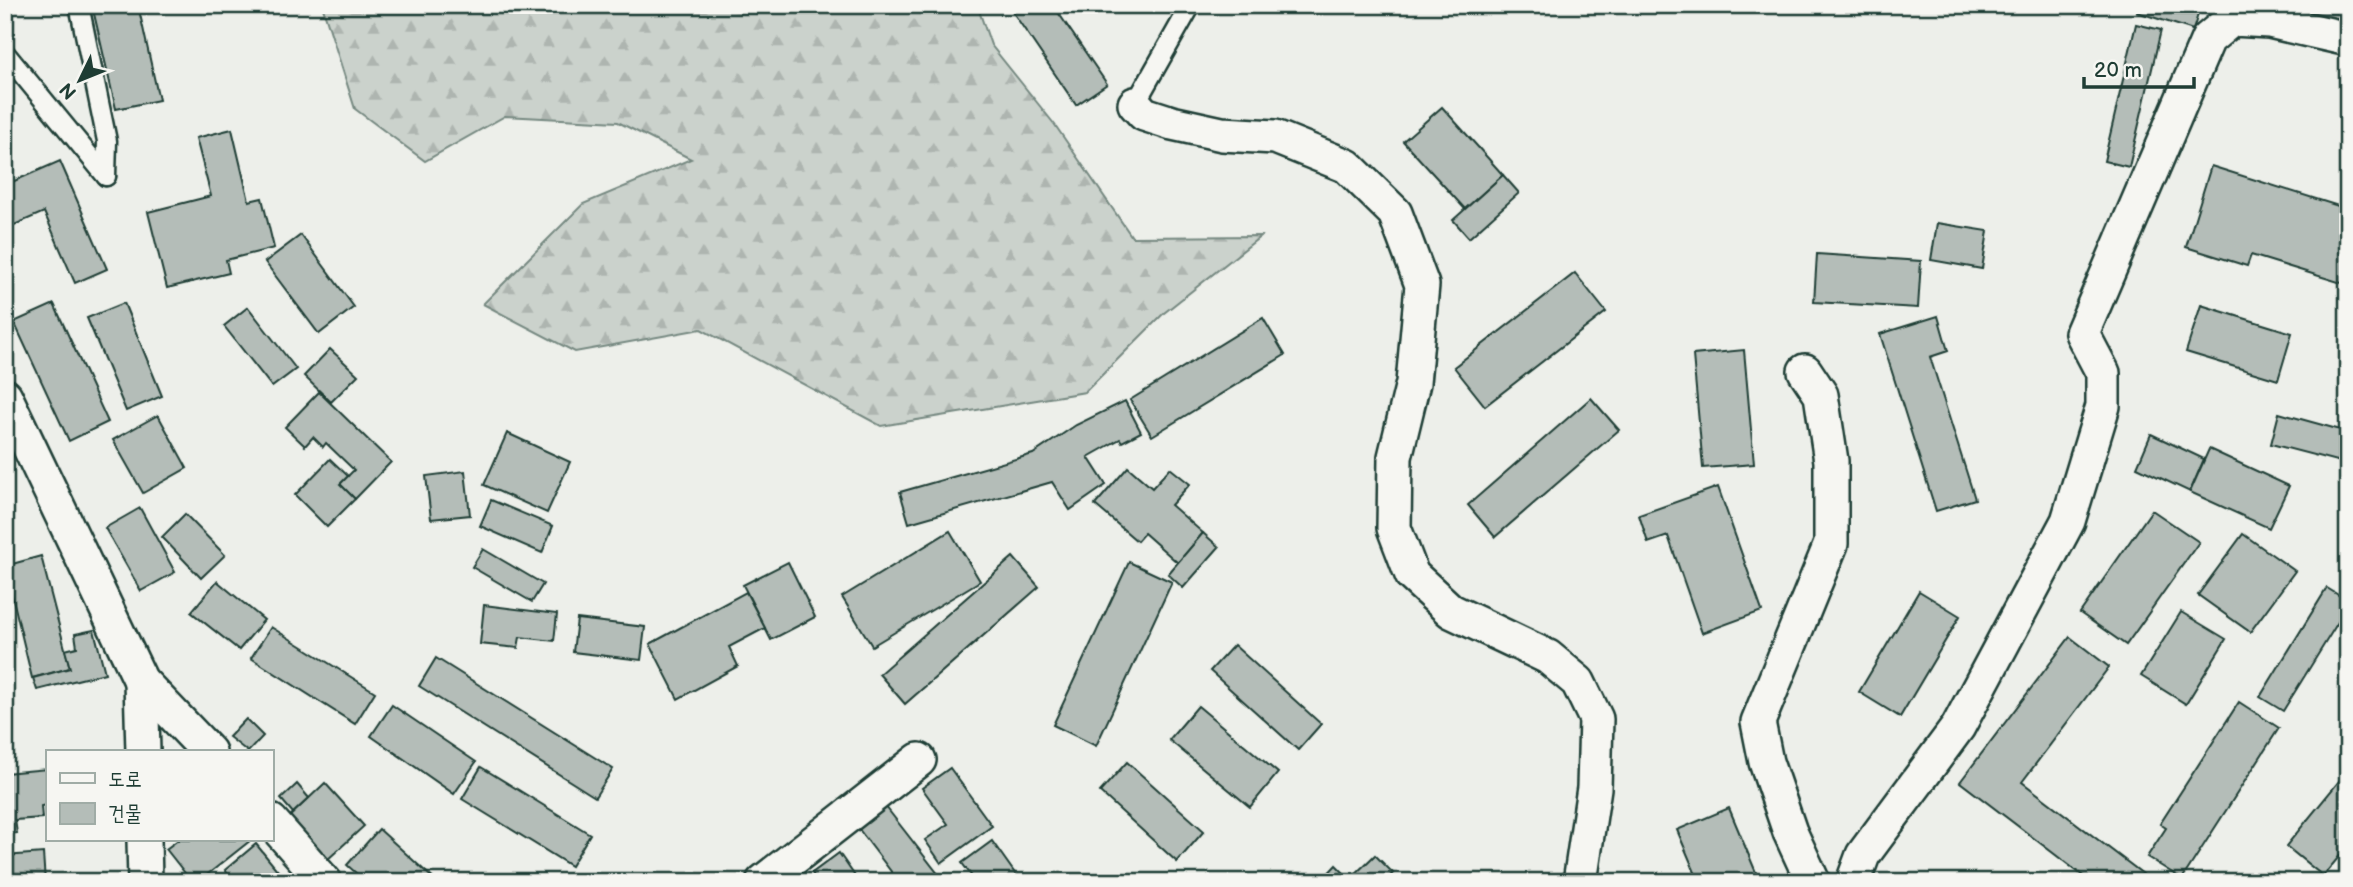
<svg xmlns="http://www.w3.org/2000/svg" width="2353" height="887" viewBox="0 0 2353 887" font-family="'Balsamiq Sans','Poor Story',sans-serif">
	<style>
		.forest { fill: url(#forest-firs); stroke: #758880; stroke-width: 2 }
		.building { fill: #b4bdb8; stroke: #1f3d34; stroke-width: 2 }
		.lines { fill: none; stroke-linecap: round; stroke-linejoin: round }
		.service-casing { stroke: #1f3d34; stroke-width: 23 }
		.minor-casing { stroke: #1f3d34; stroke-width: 38 }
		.service { stroke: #f6f6f2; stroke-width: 18 }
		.minor { stroke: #f6f6f2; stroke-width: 33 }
	</style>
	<defs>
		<pattern id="forest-firs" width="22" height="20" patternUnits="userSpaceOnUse" patternTransform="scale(1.75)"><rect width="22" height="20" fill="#cbd2cc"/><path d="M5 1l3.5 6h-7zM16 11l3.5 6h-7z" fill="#aeb5b0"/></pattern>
	</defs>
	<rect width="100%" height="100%" fill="#edefea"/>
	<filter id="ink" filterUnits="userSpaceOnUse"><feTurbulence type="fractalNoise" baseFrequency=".0143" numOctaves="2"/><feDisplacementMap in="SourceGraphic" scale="14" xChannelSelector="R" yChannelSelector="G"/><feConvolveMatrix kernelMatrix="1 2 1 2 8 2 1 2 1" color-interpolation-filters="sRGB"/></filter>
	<g filter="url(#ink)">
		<!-- forest -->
		<polygon class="forest" points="322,5 977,5 991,45 1055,125 1132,237 1261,236 1164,313 1085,392 881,426 701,329 575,352 483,304 583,204 691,159 618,122 505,116 425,161 355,109"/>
		<!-- building -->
		<g class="building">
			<polygon points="92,5 138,5 159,100 116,109"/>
			<polygon points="1008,5 1053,5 1107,84 1076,105"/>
			<polygon points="2139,5 2201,5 2193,30 2137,12"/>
			<polygon points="2299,5 2348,5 2348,26 2297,11"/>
			<polygon points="2136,24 2161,30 2129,167 2104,161"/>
			<polygon points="1442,107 1503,175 1465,209 1403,141"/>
			<polygon points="232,129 249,201 262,198 274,248 226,260 229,273 167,288 148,212 211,196 196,138"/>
			<polygon points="60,161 107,269 75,283 44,212 5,229 5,185"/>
			<polygon points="2211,166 2348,209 2348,285 2251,255 2247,266 2186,247"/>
			<polygon points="1503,175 1519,193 1469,238 1453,220"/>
			<polygon points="1937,223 1988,231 1982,269 1931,260"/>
			<polygon points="301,235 354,307 319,334 265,262"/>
			<polygon points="1817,254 1921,261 1918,308 1814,302"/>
			<polygon points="1575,273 1606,312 1485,406 1454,367"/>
			<polygon points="124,303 162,396 126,411 87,318"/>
			<polygon points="54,304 108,422 69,441 14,322"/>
			<polygon points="2201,305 2292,333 2278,380 2186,352"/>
			<polygon points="248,307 296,369 272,387 224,326"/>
			<polygon points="1938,316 1948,351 1930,357 1975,499 1936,511 1880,334"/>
			<polygon points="1263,318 1285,355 1152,436 1130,400"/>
			<polygon points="330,349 358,375 331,402 304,376"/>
			<polygon points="1744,350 1754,464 1703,468 1693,355"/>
			<polygon points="319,392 391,462 355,499 340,484 354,470 326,443 323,447 313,437 305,446 285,427"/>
			<polygon points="1591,398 1619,430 1495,537 1468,505"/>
			<polygon points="1125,401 1141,432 1122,442 1120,439 1088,457 1106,485 1070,510 1052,482 909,523 900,492 1033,454 1076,425"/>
			<polygon points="2279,413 2348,432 2348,464 2271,444"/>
			<polygon points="158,415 187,468 143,493 113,440"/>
			<polygon points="507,433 570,462 547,513 484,485"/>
			<polygon points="2151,434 2204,459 2190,492 2137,467"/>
			<polygon points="2209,449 2289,486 2269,528 2190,492"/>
			<polygon points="330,459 348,476 340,484 355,499 327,527 295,495"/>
			<polygon points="1128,467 1152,488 1170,468 1190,484 1171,505 1203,533 1178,563 1144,533 1137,541 1095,505"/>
			<polygon points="465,471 470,515 431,519 426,476"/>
			<polygon points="1718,487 1762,611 1702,633 1668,536 1648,543 1639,515"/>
			<polygon points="491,500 553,526 542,553 480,526"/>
			<polygon points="140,508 175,572 141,591 105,528"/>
			<polygon points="2152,510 2199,542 2126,645 2080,613"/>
			<polygon points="185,514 225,555 201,578 162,537"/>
			<polygon points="950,531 980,581 872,646 842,597"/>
			<polygon points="1203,533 1219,547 1183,588 1168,574"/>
			<polygon points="2243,534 2295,571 2250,632 2198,595"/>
			<polygon points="483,549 543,584 532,602 472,567"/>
			<polygon points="41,556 70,668 32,678 5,566"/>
			<polygon points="1013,557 1039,587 905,704 879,674"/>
			<polygon points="788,562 815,617 771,640 743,585"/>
			<polygon points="1129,562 1172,582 1096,746 1053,725"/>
			<polygon points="217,581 264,620 239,650 191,612"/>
			<polygon points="2327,588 2348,601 2348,606 2283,711 2260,697"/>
			<polygon points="1919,591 1960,616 1900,717 1859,692"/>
			<polygon points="746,592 765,628 729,647 738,666 678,699 650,644"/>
			<polygon points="484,605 557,614 554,641 520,637 518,648 480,644"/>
			<polygon points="2181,612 2226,639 2186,704 2141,676"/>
			<polygon points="577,619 645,627 641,660 573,652"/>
			<polygon points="271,627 375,692 355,724 251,658"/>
			<polygon points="94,630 105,673 37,690 33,678 70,668 65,650 77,647 75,634"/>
			<polygon points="2070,637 2109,667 2022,782 2143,874 2138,882 2091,882 1960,782"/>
			<polygon points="1234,645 1321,724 1298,750 1210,671"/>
			<polygon points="436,658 613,769 595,797 419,686"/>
			<polygon points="2239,702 2279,728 2182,879 2147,857 2166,828 2160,824"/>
			<polygon points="392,705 476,762 454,794 371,736"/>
			<polygon points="1198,706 1278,773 1250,807 1169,740"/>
			<polygon points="246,719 263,736 248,752 229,737"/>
			<polygon points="1127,762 1204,831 1177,862 1100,792"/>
			<polygon points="481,767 590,834 571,866 462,799"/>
			<polygon points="950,768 992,826 941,863 925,840 948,824 922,788"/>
			<polygon points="47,769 47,805 41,806 42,818 15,820 17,833 5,834 5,773"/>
			<polygon points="2348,770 2348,846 2323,876 2286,846"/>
			<polygon points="325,783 364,826 326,861 287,819"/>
			<polygon points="297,784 309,798 293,813 281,799"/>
			<polygon points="886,807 942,879 939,882 899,882 858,828"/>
			<polygon points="1729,808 1760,882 1699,882 1677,830"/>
			<polygon points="379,829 437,882 366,882 347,865"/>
			<polygon points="178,840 251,840 198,882 192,882 166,849"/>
			<polygon points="992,841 1021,882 976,882 962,863"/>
			<polygon points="256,844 287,882 234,882 225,870"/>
			<polygon points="43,853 45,882 5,882 5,856"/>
			<polygon points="839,853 859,882 818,882 812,873"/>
			<polygon points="1375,855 1393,873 1385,882 1320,882 1336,865 1350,879"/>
		</g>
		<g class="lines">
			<!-- service casing -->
			<g class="service-casing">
				<g id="service">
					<polyline points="79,5 107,141 106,176"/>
					<polyline points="5,53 106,176"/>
					<polyline points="1135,104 1191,5"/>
				</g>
			</g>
			<!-- minor casing -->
			<g class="minor-casing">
				<g id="minor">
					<polyline points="1135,104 1144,114 1172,123 1222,134 1275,137 1347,166 1395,213 1422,285 1413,383 1395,457 1394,528 1412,575 1451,611 1548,657 1578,682 1596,719 1594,788 1580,882"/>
					<polyline points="1805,371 1821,395 1831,461 1831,544 1758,722 1766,762 1790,832 1813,882"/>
					<polyline points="5,396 141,681 209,752"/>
					<polyline points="141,681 143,752"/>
					<polyline points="271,821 325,882"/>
					<polyline points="144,840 145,882"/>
					<polyline points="763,882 919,760"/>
					<polyline points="1853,882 1863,855 1958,727 2068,521 2103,406 2103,373 2082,333 2208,39 2232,19 2269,21 2348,39"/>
				</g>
			</g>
			<!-- service -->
			<use href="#service" class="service"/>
			<!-- minor -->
			<use href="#minor" class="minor"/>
		</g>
	</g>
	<!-- margin -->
	<rect width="2353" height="887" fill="none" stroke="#f6f6f2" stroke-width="28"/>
	<rect x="14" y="14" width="2325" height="859" fill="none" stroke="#1f3d34" stroke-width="2.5" filter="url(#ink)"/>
	<!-- legend -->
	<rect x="46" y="750" width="228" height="91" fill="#f6f6f2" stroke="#a0aca6" stroke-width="2"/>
	<rect x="60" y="773" width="35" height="10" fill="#f6f6f2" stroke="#a0aca6" stroke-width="2"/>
	<text x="108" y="786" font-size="21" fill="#1f3d34">도로</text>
	<rect x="60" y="803" width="35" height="21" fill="#b4bdb8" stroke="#a0aca6" stroke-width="2"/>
	<text x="108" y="820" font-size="21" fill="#1f3d34">건물</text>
	<!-- north arrow -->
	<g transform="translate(80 80) rotate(227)" stroke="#f6f6f2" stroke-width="5" paint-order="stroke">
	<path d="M0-5L12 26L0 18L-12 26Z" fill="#1f3d34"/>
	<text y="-10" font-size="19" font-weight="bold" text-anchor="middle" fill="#1f3d34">N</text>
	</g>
	<!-- scale -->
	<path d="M2084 77v10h110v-10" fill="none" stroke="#1f3d34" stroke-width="3.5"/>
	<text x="2094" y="77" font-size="21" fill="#1f3d34" stroke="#f6f6f2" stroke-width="5" paint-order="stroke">20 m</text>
</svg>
